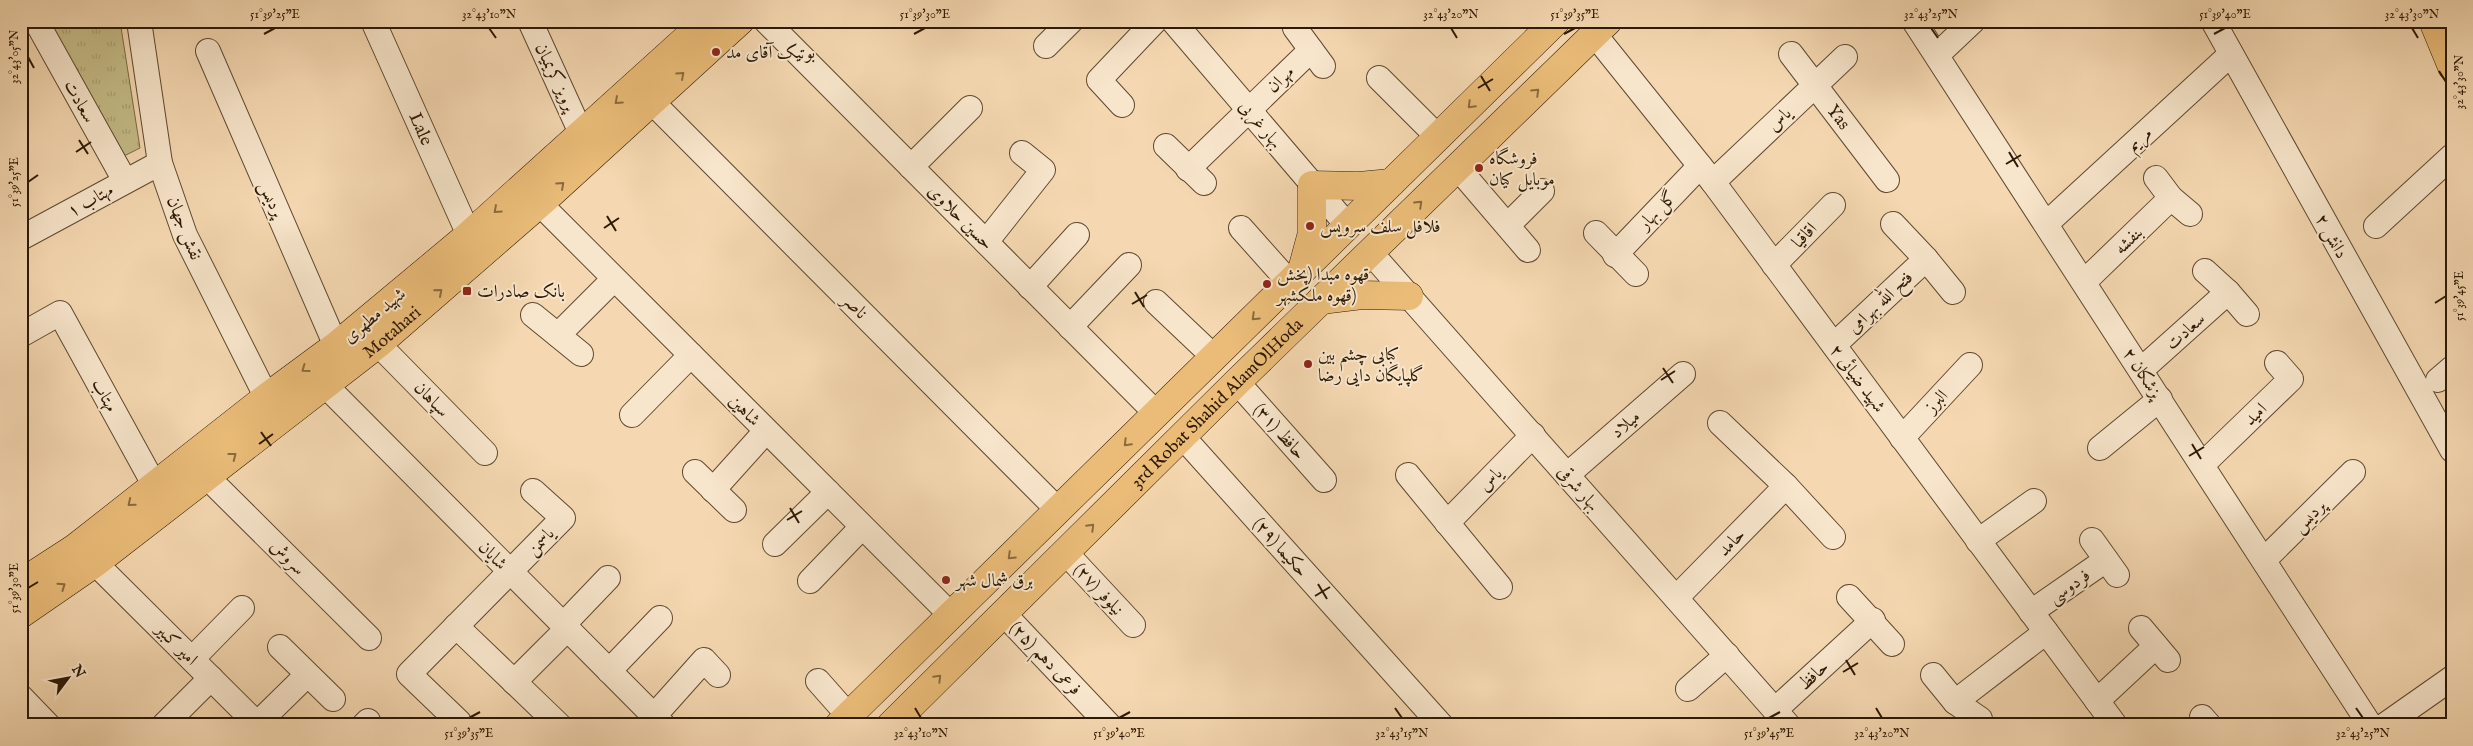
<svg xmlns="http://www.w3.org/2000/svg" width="2473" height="746" viewBox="0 0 2473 746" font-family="'IM FELL English',Amiri,serif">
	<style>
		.park { fill: url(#park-tufts); stroke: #786a46 }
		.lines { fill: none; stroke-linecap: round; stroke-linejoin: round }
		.minor-casing { stroke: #5f4930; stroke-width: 26 }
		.major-casing { stroke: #2d1905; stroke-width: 29 }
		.minor { stroke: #f8e6cc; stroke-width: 24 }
		.major { stroke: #eabc78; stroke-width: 28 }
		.oneway { stroke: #8c6a3e }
		.ticks { fill: none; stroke: #2d1905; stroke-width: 2 }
		.poi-dot { fill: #8f2418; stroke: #f8e6cc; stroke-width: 2 }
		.labels { text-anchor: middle; stroke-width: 4; stroke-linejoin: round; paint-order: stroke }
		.poi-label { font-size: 18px; fill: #2d1905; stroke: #f8e6cc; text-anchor: start }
		.street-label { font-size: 18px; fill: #2d1905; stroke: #f8e6cc }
		.neatline { fill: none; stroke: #2d1905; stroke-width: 2 }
		.ticks-label { font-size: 12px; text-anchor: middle; fill: #2d1905 }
	</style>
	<defs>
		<pattern id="park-tufts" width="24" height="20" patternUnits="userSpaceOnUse" patternTransform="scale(1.25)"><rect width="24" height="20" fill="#c4bc87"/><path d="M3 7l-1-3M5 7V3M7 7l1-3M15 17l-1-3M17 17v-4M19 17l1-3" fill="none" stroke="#a9a173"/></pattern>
	</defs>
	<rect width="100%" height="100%" fill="#f5d8b1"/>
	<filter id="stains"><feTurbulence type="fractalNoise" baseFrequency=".004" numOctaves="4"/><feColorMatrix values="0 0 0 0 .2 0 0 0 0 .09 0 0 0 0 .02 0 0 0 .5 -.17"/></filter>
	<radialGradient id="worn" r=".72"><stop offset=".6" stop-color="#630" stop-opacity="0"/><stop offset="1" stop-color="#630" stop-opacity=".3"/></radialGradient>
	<!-- park -->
	<polygon class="park" points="48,21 120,21 140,148 120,158"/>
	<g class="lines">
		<!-- minor casing -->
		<g class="minor-casing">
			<g id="minor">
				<polyline points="36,21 125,181"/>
				<polyline points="139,21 160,163 185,235 275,414"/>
				<path id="s1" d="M373 21 469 235"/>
				<polyline points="530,21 581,133"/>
				<polyline points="766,21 1156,413"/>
				<polyline points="1173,21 1348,226"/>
				<polyline points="1914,21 2370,725"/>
				<polyline points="2213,21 2452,450"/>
				<polyline points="1295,28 1323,66"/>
				<polyline points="1595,35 1713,182 2115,725"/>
				<polyline points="1046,46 1071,21"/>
				<polyline points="208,51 336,346"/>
				<path id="s2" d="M1791 54 1887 180"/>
				<polyline points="1937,55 1973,21"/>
				<polyline points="1379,78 1438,137"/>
				<polyline points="652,102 1058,510"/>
				<polyline points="1122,105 1099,80 1155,21"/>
				<polyline points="1166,146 1204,183"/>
				<polyline points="911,167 970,108"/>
				<polyline points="1457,167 1528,250"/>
				<polyline points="1188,169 1311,50"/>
				<polyline points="2156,178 2171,198 2190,214"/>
				<polyline points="1713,182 1845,57"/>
				<polyline points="540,204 951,615"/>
				<polyline points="1893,224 1926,259 1953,292"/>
				<polyline points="2046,224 2231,54"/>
				<polyline points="1508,225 1542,191"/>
				<polyline points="2376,226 2452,156"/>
				<polyline points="1241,228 1290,283"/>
				<polyline points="1596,233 1636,274"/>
				<polyline points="21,238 160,163"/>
				<polyline points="986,242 1043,170 1022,153"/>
				<polyline points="1370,252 1788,725"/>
				<polyline points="1615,255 1700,166"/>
				<polyline points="1774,265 1833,205"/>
				<polyline points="2205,271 2228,292 2247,314"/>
				<polyline points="2084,282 2171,198"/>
				<polyline points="1030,287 1077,235"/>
				<polyline points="1156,302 1214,357"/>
				<polyline points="533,315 581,354"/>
				<polyline points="1070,327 1129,265"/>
				<polyline points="21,335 60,313 150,477"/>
				<polyline points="558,335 614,279"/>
				<polyline points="378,344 485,453"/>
				<polyline points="1834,345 1926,259"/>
				<polyline points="2141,370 2228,292"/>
				<polyline points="2438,380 2452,368"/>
				<polyline points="1237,382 1324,480"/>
				<polyline points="325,385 663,725"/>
				<polyline points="632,415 691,355"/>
				<polyline points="1720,423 1786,486 1833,537"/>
				<polyline points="1182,436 1441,725"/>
				<polyline points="1902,438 1970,365"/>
				<polyline points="2100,448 2160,399"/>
				<polyline points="2203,464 2291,379 2277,363"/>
				<polyline points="695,472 734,510"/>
				<polyline points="1408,475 1500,587"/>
				<polyline points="1567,475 1683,374"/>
				<polyline points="207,477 369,638"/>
				<polyline points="713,490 766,431"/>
				<polyline points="1447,523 1533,435"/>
				<polyline points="2092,540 2117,575"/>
				<polyline points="1978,541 2034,501"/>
				<polyline points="775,544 828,492"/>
				<polyline points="1065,552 1133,625"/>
				<polyline points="2264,560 2353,472"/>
				<polyline points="95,563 258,725"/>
				<polyline points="810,581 862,527"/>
				<polyline points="1849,597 1892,644"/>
				<polyline points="1676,598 1786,486"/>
				<polyline points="2031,612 2106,560"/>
				<polyline points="1003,613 1109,725"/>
				<polyline points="563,625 608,578"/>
				<polyline points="456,626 559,725"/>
				<polyline points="2141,628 2168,660"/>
				<polyline points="280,647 333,699"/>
				<polyline points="192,659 242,608"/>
				<polyline points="609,671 660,618"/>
				<polyline points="1933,675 1955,702 1980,719"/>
				<polyline points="818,681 848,715"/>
				<polyline points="514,682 567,629"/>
				<polyline points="1688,689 1727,655"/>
				<polyline points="21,697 48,725"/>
				<polyline points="2097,701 2156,646"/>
				<polyline points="1955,702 2046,632"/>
				<polyline points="1775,710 1873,620"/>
				<polyline points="654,716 704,660 718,675"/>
				<polyline points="2202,717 2209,725"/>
				<polyline points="459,722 409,674 563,518 533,491"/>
				<polyline points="257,724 307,675"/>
				<polyline points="164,725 211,678"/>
				<polyline points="364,725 368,721"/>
				<polyline points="2385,725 2452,678"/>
			</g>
		</g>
		<!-- major casing -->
		<g class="major-casing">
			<g id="major">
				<polyline points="2433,21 2452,67"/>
				<polyline points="1302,270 1312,233 1312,185 1359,186 1391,183"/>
				<polyline points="1321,300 1362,295 1409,296"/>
				<polyline points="21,583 75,548 267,397 336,346 469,235 706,21"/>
				<path id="s3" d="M21 614 95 563 378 344 546 198 740 21"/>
				<polyline points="839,725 1556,21"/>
				<path id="s4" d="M891 725 1237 382 1608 21"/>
			</g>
		</g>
		<!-- minor -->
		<use href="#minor" class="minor"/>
		<!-- major -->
		<use href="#major" class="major"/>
	</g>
	<!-- one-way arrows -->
	<defs><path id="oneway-chevron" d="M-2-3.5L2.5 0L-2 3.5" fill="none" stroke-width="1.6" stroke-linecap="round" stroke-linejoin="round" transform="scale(1.25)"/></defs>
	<g class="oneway">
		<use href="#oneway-chevron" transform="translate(681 75) rotate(-42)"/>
		<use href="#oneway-chevron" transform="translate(1536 92) rotate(-44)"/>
		<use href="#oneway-chevron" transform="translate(618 101) rotate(138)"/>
		<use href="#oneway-chevron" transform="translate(1471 105) rotate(135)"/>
		<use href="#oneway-chevron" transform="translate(561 185) rotate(-42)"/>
		<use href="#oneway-chevron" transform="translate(1419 204) rotate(-44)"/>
		<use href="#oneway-chevron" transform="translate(497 210) rotate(138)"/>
		<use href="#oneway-chevron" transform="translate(439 292) rotate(-41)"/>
		<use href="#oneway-chevron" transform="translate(1255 317) rotate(136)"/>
		<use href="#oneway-chevron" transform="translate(305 369) rotate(144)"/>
		<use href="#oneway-chevron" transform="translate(1127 443) rotate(135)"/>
		<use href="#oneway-chevron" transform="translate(233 456) rotate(-38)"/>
		<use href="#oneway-chevron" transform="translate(131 503) rotate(141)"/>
		<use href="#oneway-chevron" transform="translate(1091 527) rotate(-45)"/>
		<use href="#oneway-chevron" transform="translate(1011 556) rotate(136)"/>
		<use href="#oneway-chevron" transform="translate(62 586) rotate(-35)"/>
		<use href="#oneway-chevron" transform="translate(938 678) rotate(-45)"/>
	</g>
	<!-- ticks -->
	<path class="ticks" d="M489 28 496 38M1451 28 1457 38M1931 28 1938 38M2412 28 2418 38M264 34 275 28M914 34 925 28M1564 34 1575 28M2214 34 2225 28M28 57 34 68M2439 71 2446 82M1481 76 1490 91M1478 88 1493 79M79 140 88 154M76 152 91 142M2009 152 2018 167M2006 164 2021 155M28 182 38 175M607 216 616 231M604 228 619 218M1135 292 1144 307M2435 303 2446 296M1132 304 1147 295M1663 368 1673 383M1661 380 1675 371M261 432 271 446M259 444 273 434M2192 444 2201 459M2189 456 2204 447M790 508 799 523M787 520 802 511M1318 584 1327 599M28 588 38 582M1315 596 1330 587M1846 660 1855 675M1843 672 1858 663M915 708 921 718M1395 708 1402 718M1876 708 1882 718M2356 708 2363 718M469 718 480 712M1119 718 1130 712M1769 718 1780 712"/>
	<!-- markers -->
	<g class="poi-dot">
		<circle cx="716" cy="52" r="5"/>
		<circle cx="1479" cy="168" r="5"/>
		<circle cx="1310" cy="226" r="5"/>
		<circle cx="1267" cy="284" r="5"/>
		<rect x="462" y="286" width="10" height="10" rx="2.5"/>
		<circle cx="1308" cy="364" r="5"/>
		<circle cx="946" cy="580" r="5"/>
	</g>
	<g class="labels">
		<!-- poi labels -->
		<g class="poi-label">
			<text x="726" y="58">بوتیک آقای مد</text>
			<text x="1489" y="164">فروشگاه<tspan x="1489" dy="21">موبایل کیان</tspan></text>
			<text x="1320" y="232">فلافل سلف سرویس</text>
			<text x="1277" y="280">قهوه مبدا (پخش<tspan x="1277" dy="21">قهوه ملکشهر)</tspan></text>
			<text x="477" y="297">بانک صادرات</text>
			<text x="1318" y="360">کبابی چشم بین<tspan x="1318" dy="21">گلپایگان دایی رضا</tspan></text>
			<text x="956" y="586">برق شمال شهر</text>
		</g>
		<!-- street labels -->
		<g class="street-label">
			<text transform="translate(556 77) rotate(65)" y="6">پرویز کریمیان</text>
			<text transform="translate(1280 79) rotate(-43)" y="6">مهران</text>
			<text transform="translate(80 101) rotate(61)" y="6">سعادت</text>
			<text dy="6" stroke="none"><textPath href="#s2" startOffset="79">Yas</textPath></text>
			<text transform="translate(1779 119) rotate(-44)" y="6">یاس</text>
			<text transform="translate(1261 124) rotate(50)" y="6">بهار غربی</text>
			<text dy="6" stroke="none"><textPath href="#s1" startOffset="118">Lale</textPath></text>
			<text transform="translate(2139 139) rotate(-43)" y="6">مریم</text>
			<text transform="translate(272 199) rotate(66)" y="6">پردیس</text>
			<text transform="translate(90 200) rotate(-29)" y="6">مهتاب ۱</text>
			<text transform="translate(1657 210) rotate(-46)" y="6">گل بهار</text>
			<text transform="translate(961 217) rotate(45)" y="6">حسین حلاوی</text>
			<text transform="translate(185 228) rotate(68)" y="6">نقش جهان</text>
			<text transform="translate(1804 235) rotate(-46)" y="6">اقاقیا</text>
			<text transform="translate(2332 236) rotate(61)" y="6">دانش ۲</text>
			<text transform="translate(2128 240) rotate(-44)" y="6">بنفشه</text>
			<text transform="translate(1880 302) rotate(-43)" y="6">فتح الله بهرامی</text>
			<text transform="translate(855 306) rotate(45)" y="6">ناصر</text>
			<text transform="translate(374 315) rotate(-40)" y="6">شهید مطهری</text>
			<text dy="6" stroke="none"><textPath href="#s3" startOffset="466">Motahari</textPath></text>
			<text transform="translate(2185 331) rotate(-42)" y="6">سعادت</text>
			<text transform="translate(2143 373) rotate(57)" y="6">پزشکان ۲</text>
			<text transform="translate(1858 378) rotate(53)" y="6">شهید ضیائی ۲</text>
			<text transform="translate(105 395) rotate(61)" y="6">مهتاب</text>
			<text transform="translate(432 399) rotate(46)" y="6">سپاهان</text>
			<text transform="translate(1936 401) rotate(-47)" y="6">البرز</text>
			<text dy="6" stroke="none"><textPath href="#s4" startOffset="458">3rd Robat Shahid AlamOlHoda</textPath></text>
			<text transform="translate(745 410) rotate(45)" y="6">شاهین</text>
			<text transform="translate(2255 414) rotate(-44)" y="6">امید</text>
			<text transform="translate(1625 424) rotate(-41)" y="6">میلاد</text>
			<text transform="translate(1280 431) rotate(48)" y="6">حافظ (۳۱)</text>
			<text transform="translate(1490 479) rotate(-45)" y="6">یاس</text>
			<text transform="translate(1579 488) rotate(49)" y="6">بهار شرقی</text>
			<text transform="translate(2309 516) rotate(-45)" y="6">پردیس</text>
			<text transform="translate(540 541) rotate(-45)" y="6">یاسمن</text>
			<text transform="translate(1731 542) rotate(-46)" y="6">حامد</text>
			<text transform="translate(1281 547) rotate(48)" y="6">حکیما (۲۹)</text>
			<text transform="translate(493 555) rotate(45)" y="6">شایان</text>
			<text transform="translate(288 557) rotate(45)" y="6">سروش</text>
			<text transform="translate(2069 586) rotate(-35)" y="6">فردوسی</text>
			<text transform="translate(1099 589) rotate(47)" y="6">نیلوفر (۲۷)</text>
			<text transform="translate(177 644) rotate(45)" y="6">امیر کبیر</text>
			<text transform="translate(1046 658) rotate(46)" y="6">فرعی دهم (۲۵)</text>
			<text transform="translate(1813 675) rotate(-43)" y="6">حافظ</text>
		</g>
	</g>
	<!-- margin -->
	<rect width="2473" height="746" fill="none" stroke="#f5d8b1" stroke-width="55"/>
	<!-- north arrow -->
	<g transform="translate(68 678) rotate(58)" stroke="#f8e6cc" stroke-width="4" paint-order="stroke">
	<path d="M0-4L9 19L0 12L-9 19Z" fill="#2d1905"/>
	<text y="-8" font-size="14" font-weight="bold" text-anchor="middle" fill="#2d1905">N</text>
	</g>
	<rect x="28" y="28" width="2418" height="690" class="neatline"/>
	<g class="ticks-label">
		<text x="275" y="18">51°39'25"E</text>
		<text x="489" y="18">32°43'10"N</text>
		<text x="925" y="18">51°39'30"E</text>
		<text x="1451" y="18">32°43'20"N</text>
		<text x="1575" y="18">51°39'35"E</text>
		<text x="1931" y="18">32°43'25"N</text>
		<text x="2225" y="18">51°39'40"E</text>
		<text x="2412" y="18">32°43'30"N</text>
		<text transform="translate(14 57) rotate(-90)" y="4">32°43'05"N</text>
		<text transform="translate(2459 82) rotate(-90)" y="4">32°43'30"N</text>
		<text transform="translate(14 182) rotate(-90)" y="4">51°39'25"E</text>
		<text transform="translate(2459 296) rotate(-90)" y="4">51°39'45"E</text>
		<text transform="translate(14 588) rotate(-90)" y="4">51°39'30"E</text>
		<text x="469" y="737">51°39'35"E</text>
		<text x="921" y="737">32°43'10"N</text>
		<text x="1119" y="737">51°39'40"E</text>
		<text x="1402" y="737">32°43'15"N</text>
		<text x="1769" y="737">51°39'45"E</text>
		<text x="1882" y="737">32°43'20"N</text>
		<text x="2363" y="737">32°43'25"N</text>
	</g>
	<rect width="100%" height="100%" filter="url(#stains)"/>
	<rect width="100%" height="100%" fill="url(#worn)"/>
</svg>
